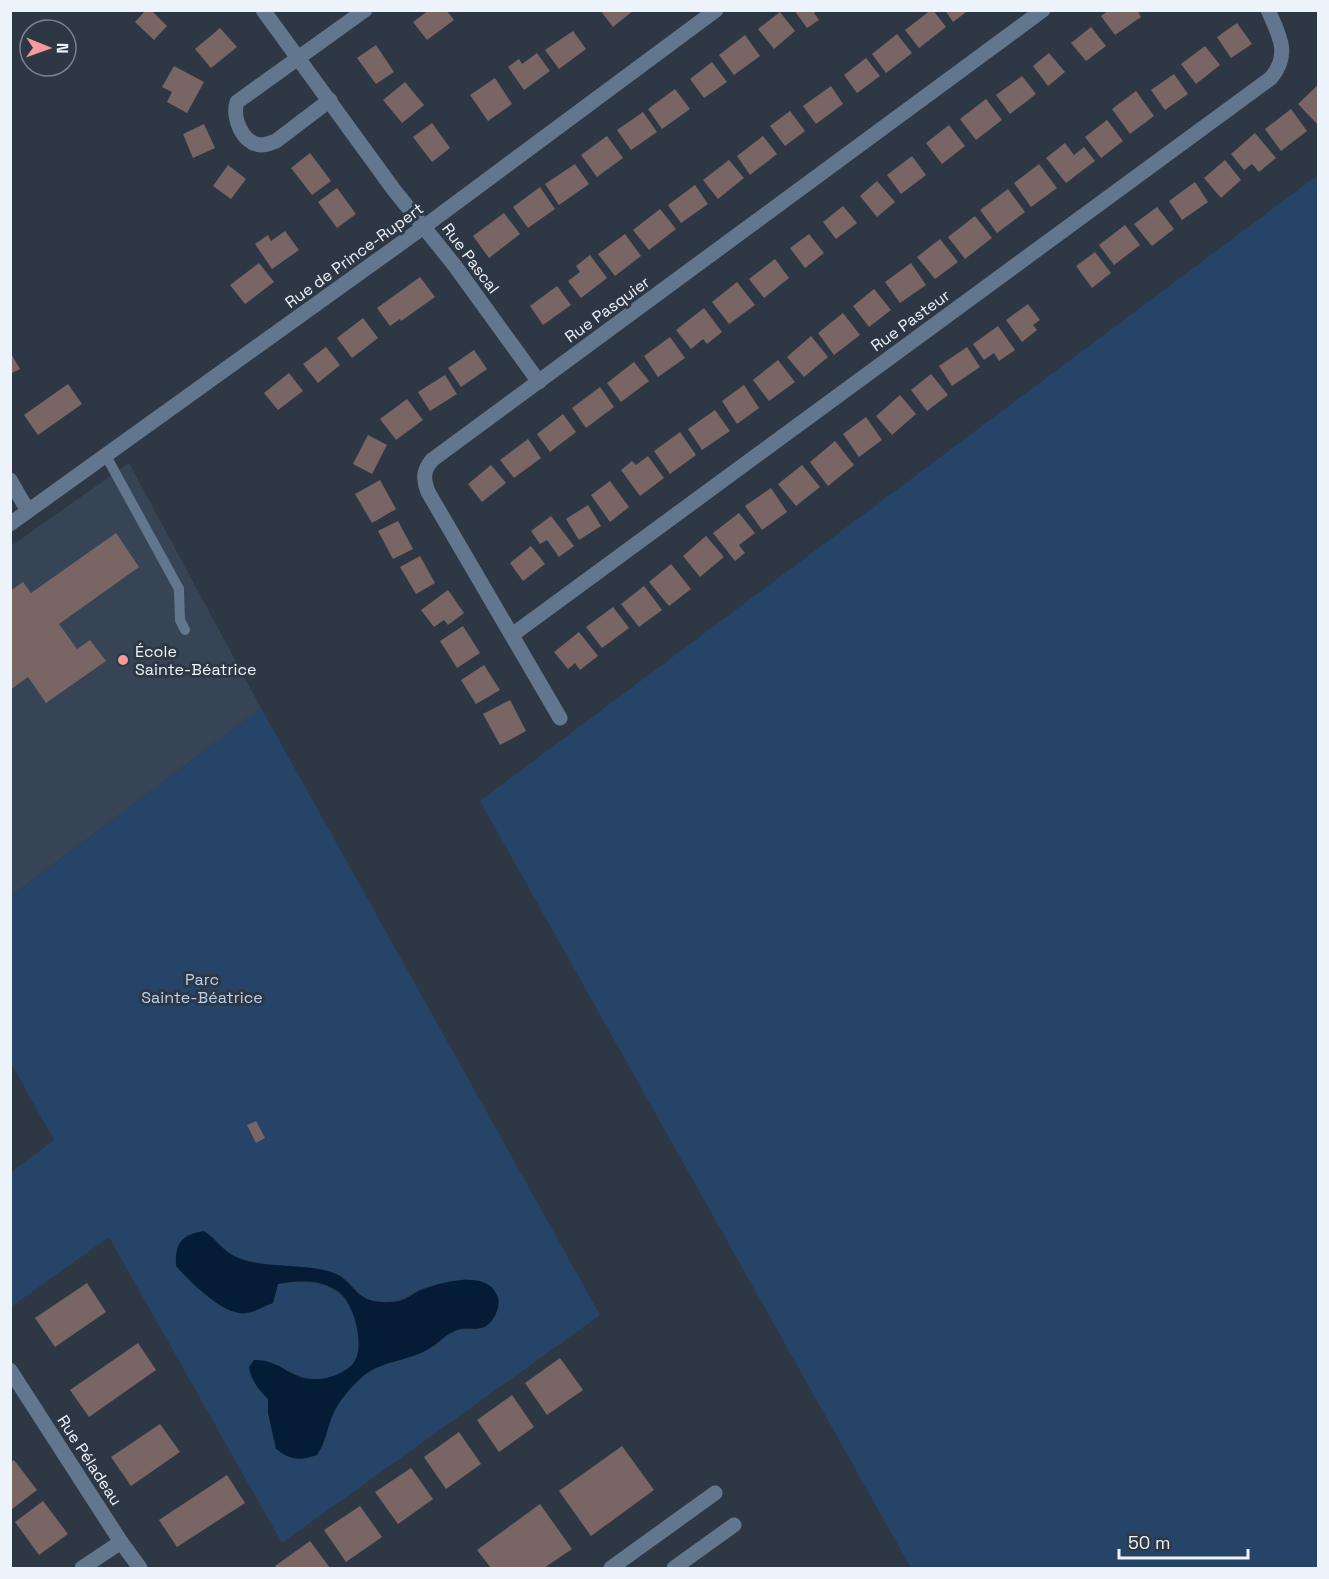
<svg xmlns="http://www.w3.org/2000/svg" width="1329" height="1579" viewBox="0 0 1329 1579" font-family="'Space Grotesk',sans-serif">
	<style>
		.built { fill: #374455 }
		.green { fill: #264467; fill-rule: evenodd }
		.water { fill: #051c36 }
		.building { fill: #796564 }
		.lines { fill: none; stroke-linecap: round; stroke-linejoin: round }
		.service { stroke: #62768e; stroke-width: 10 }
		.minor { stroke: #62768e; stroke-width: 15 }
		.tertiary { stroke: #62768e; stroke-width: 15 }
		.poi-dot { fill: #f59b9c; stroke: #2e3844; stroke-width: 2 }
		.labels { text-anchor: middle; stroke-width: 6; stroke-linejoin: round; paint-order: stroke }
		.street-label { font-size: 16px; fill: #edf3fb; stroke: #2e3844 }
		.poi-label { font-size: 16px; fill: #edf3fb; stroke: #2e3844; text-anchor: start }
		.park-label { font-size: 16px; fill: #b9d2f1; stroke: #2e3844 }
	</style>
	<rect width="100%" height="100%" fill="#2e3844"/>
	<!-- built -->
	<polygon class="built" points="129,463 261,708 11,896 11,546"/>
	<!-- green -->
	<g class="green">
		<polygon points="1318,175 1318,1568 911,1568 480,801"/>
		<path d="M261 708 600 1315 282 1543 109 1237 11 1307V1172L54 1140 11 1063V896ZM213 1237C218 1243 223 1250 229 1253 255 1269 302 1263 333 1273 358 1281 352 1302 387 1302 401 1302 410 1294 421 1289 436 1284 452 1282 466 1279L479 1329C468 1329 457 1328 447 1334 442 1338 439 1344 433 1347 418 1355 400 1357 385 1363 361 1373 340 1396 331 1419L272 1433 268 1399 258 1389 279 1365C299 1381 336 1387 354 1362 360 1354 359 1340 357 1330 350 1285 319 1278 278 1284L273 1303C264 1306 255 1312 246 1313 225 1317 189 1281 176 1266Z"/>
	</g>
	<!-- water -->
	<path class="water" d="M204 1231C216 1239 223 1251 236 1257 264 1270 304 1262 334 1273 350 1279 356 1298 374 1301 384 1303 396 1303 405 1299 411 1296 416 1292 421 1290 441 1282 484 1270 496 1293 501 1302 498 1311 493 1319 482 1335 471 1325 457 1330 444 1335 436 1346 423 1352 402 1362 378 1362 361 1378 350 1388 339 1401 333 1414 327 1428 326 1442 317 1455 299 1461 290 1460 276 1449L268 1413V1399C258 1389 251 1380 249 1367L254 1360C281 1359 292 1382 318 1379 330 1379 349 1371 355 1361 364 1345 355 1309 343 1296 340 1292 333 1288 328 1286 313 1279 294 1281 278 1284L273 1303C264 1306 255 1312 246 1313 225 1317 189 1281 176 1266 175 1243 181 1235 204 1231Z"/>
	<!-- building -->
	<g class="building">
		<polygon points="146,10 151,10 167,26 154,40 135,22"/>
		<polygon points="429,10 446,10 454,20 427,40 413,22"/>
		<polygon points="600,10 634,10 613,27"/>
		<polygon points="794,10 818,10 814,13 819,20 807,28"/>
		<polygon points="931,10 933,10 946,27 919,48 905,30"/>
		<polygon points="945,10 969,10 953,22"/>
		<polygon points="1109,10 1137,10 1141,17 1115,35 1101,16"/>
		<polygon points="780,12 795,31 774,49 758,29"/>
		<polygon points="1237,23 1252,44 1231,58 1217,37"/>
		<polygon points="1091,27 1106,46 1086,61 1071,43"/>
		<polygon points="220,28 237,47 211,68 195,49"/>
		<polygon points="573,31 586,49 559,69 545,50"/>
		<polygon points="897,34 912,53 886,73 872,54"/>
		<polygon points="745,35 760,56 734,75 719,55"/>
		<polygon points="376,45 394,72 376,84 357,58"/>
		<polygon points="1205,46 1220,65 1196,84 1181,64"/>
		<polygon points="537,53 550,71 524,90 508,67 519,59 522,64"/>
		<polygon points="1049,53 1065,72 1048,86 1033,66"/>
		<polygon points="866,58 880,76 857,93 844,75"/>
		<polygon points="712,62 727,82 704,98 690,79"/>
		<polygon points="174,66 204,82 187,113 167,102 172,92 162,87"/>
		<polygon points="1174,74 1188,94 1165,110 1151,90"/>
		<polygon points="1022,76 1036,94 1010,114 996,95"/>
		<polygon points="495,78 512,104 488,121 470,95"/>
		<polygon points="405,82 424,105 402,123 383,100"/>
		<polygon points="1318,85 1318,125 1298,104"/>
		<polygon points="831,86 843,104 816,124 803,106"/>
		<polygon points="675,89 690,109 662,129 648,109"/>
		<polygon points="1136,91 1154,116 1130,134 1112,109"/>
		<polygon points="986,99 1002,120 976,140 960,119"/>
		<polygon points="1291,109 1307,131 1281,151 1265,129"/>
		<polygon points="790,111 805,131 785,146 770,126"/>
		<polygon points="643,112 657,132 631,150 617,130"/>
		<polygon points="1107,120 1123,141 1101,158 1085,137"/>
		<polygon points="432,123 450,148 432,162 413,137"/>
		<polygon points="204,124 215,148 193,158 183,134"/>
		<polygon points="949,125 965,146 942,164 926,143"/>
		<polygon points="1255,133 1276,158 1259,172 1252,164 1244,170 1231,154"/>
		<polygon points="607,136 623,158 597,177 581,155"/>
		<polygon points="763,136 777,154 750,175 737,156"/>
		<polygon points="1065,143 1074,155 1084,147 1095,161 1066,183 1046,158"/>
		<polygon points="310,153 331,181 312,195 291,168"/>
		<polygon points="912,156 926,175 901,194 887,175"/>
		<polygon points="729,160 744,178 718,199 703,180"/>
		<polygon points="1225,160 1241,180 1221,198 1204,178"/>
		<polygon points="575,164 589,184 559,205 545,184"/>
		<polygon points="1039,164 1057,188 1031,207 1014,183"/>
		<polygon points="228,165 246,179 231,199 213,186"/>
		<polygon points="877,181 895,202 877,217 860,196"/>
		<polygon points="1195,182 1208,202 1182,220 1169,201"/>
		<polygon points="695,185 708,204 681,223 668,205"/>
		<polygon points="540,187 555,209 528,228 513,207"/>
		<polygon points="337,188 356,214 337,228 318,202"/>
		<polygon points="1008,189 1025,212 997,233 980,210"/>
		<polygon points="843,206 857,223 836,239 823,222"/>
		<polygon points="1157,207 1174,229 1152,246 1134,224"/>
		<polygon points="660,209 676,229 649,250 633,230"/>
		<polygon points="504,213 520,234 489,258 473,236"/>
		<polygon points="975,216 992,238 965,259 948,237"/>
		<polygon points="1125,225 1140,245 1114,265 1099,245"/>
		<polygon points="285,231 299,250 272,269 255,244 268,235 271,241"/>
		<polygon points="625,234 641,256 615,276 598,254"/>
		<polygon points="809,234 824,253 805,268 790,248"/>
		<polygon points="940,239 958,262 935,279 917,257"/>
		<polygon points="1095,252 1111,273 1092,288 1076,266"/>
		<polygon points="590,255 607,278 581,298 568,281 580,272 576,266"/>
		<polygon points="775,259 789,278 764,298 749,279"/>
		<polygon points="259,263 274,282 245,304 230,285"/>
		<polygon points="911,263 926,285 900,303 885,282"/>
		<polygon points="420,277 435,297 401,321 400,319 390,326 377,308"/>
		<polygon points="737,282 755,305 729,324 712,302"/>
		<polygon points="557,286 571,305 543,325 530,306"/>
		<polygon points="874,289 891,310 869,327 853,306"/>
		<polygon points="1028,304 1040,320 1033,325 1037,330 1022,342 1006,320"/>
		<polygon points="704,308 722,332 707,344 703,339 691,349 676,330"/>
		<polygon points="843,313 860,335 834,355 818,333"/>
		<polygon points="363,318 378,338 352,358 337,338"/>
		<polygon points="998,326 1015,350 999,361 994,353 984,360 973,344"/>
		<polygon points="811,336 828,357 804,377 787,357"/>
		<polygon points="670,337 685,358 658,377 644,356"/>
		<polygon points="326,347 340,365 318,383 303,364"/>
		<polygon points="967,347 980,367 952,386 939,366"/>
		<polygon points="474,350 487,369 461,387 448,368"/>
		<polygon points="10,352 20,369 10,374"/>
		<polygon points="778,360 795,382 769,401 753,380"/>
		<polygon points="634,362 649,381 621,402 607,383"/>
		<polygon points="289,373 303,391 278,410 264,393"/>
		<polygon points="931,374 948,395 927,411 911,390"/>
		<polygon points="445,375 457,394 430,411 418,392"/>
		<polygon points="68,384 82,404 38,435 24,415"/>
		<polygon points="744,385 759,408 737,424 722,401"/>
		<polygon points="600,387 614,407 586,428 572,408"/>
		<polygon points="900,395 916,414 892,435 876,416"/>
		<polygon points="407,399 423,420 396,440 380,419"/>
		<polygon points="715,410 730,431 702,450 688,429"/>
		<polygon points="563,414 576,432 550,452 537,434"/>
		<polygon points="866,417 882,440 859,457 843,434"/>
		<polygon points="680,432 696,455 670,474 654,451"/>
		<polygon points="368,435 387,445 372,474 353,464"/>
		<polygon points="528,439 541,458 514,478 500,460"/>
		<polygon points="835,441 854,465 828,486 810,462"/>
		<polygon points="648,456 664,478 640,496 621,470 632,461 636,465"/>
		<polygon points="491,465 506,483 482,502 468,484"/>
		<polygon points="802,465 820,487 796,506 778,484"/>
		<polygon points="380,480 396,509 372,523 355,494"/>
		<polygon points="610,481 629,507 610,522 591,495"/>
		<polygon points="771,488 787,512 762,530 745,506"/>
		<polygon points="588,505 601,526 579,540 566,519"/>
		<polygon points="739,513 755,533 739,545 745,553 735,561 713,533"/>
		<polygon points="551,516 574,546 559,557 547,540 540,544 531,531"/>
		<polygon points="398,521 413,549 393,559 378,531"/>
		<polygon points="116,533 139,567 59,624 77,649 90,640 106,661 46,703 28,677 10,690 10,591 23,582 31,593"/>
		<polygon points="706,536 724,557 700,577 683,556"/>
		<polygon points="531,546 545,564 523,581 510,563"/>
		<polygon points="420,556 435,583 416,594 400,567"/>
		<polygon points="671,564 691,589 669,606 649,582"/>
		<polygon points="644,586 662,610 639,627 621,604"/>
		<polygon points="448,590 464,613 448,625 444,620 434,627 421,610"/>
		<polygon points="613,607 629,628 602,648 586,627"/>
		<polygon points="463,626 480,653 457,668 440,641"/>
		<polygon points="579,632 598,656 580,670 575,663 568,669 554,652"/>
		<polygon points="484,665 500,690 476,704 461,680"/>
		<polygon points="510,700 526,731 500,745 483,714"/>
		<polygon points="256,1121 265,1138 256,1143 247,1125"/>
		<polygon points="87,1283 106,1312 55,1347 35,1318"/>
		<polygon points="138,1343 156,1370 89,1417 70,1390"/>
		<polygon points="560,1358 583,1390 547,1415 525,1383"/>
		<polygon points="512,1395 534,1427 499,1452 477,1420"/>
		<polygon points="160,1424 180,1452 131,1486 111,1457"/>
		<polygon points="459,1432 481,1464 446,1489 424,1457"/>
		<polygon points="622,1446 654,1490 591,1536 559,1491"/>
		<polygon points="14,1460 37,1490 12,1509 10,1463"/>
		<polygon points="411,1468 433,1499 398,1524 375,1492"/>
		<polygon points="227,1475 245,1503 177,1547 159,1520"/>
		<polygon points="43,1501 68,1534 39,1555 15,1522"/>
		<polygon points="540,1504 572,1549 544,1568 491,1568 477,1550"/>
		<polygon points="360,1506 382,1537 346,1562 324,1530"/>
		<polygon points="310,1541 330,1568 277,1568 275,1566"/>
	</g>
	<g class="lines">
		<!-- service -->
		<polyline class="service" points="106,456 179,589 180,620 185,630"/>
		<!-- minor -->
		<g class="minor">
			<polyline points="263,10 394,190 455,266 539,382"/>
			<path d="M330 100 276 141C271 143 266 145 261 145 242 144 232 117 237 102L365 10"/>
			<polyline points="10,480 28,511"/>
			<polyline points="10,524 425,226 716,10"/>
			<path d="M512 635 1271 78C1291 54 1279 35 1268 10"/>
			<path d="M560 718 428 492C423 478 423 471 432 460L1043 10"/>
			<polyline points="10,1370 121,1542 140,1568"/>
			<polyline points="82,1568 121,1542"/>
		</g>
		<!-- tertiary -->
		<g class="tertiary">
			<polyline points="611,1568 715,1493"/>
			<polyline points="674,1568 734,1525"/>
		</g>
	</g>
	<!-- markers -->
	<circle class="poi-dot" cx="123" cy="660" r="6"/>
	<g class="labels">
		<!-- street labels -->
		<g class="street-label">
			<text transform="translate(354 255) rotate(-36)" y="6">Rue de Prince-Rupert</text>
			<text transform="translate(471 258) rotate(53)" y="6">Rue Pascal</text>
			<text transform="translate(607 309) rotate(-36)" y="6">Rue Pasquier</text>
			<text transform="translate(910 320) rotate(-36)" y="6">Rue Pasteur</text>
			<text transform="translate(90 1460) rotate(57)" y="6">Rue Péladeau</text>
		</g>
		<!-- poi labels -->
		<g class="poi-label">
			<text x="135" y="657">École<tspan x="135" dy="18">Sainte-Béatrice</tspan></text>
		</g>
		<!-- park labels -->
		<g class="park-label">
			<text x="202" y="985">Parc<tspan x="202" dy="18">Sainte-Béatrice</tspan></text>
		</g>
	</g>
	<!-- border -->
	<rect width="1329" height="1579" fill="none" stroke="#edf3fb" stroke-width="24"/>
	<!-- north arrow -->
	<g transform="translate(48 48) rotate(91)"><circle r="28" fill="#2e3844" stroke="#7a838d" stroke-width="1.5"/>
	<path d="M0-4.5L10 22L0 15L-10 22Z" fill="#f59b9c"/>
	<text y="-9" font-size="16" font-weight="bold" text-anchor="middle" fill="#edf3fb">N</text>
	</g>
	<!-- scale -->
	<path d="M1119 1549v9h129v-9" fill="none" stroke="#edf3fb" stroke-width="3"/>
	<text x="1128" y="1549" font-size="18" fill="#edf3fb" stroke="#2e3844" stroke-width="4.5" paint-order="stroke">50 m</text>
</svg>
